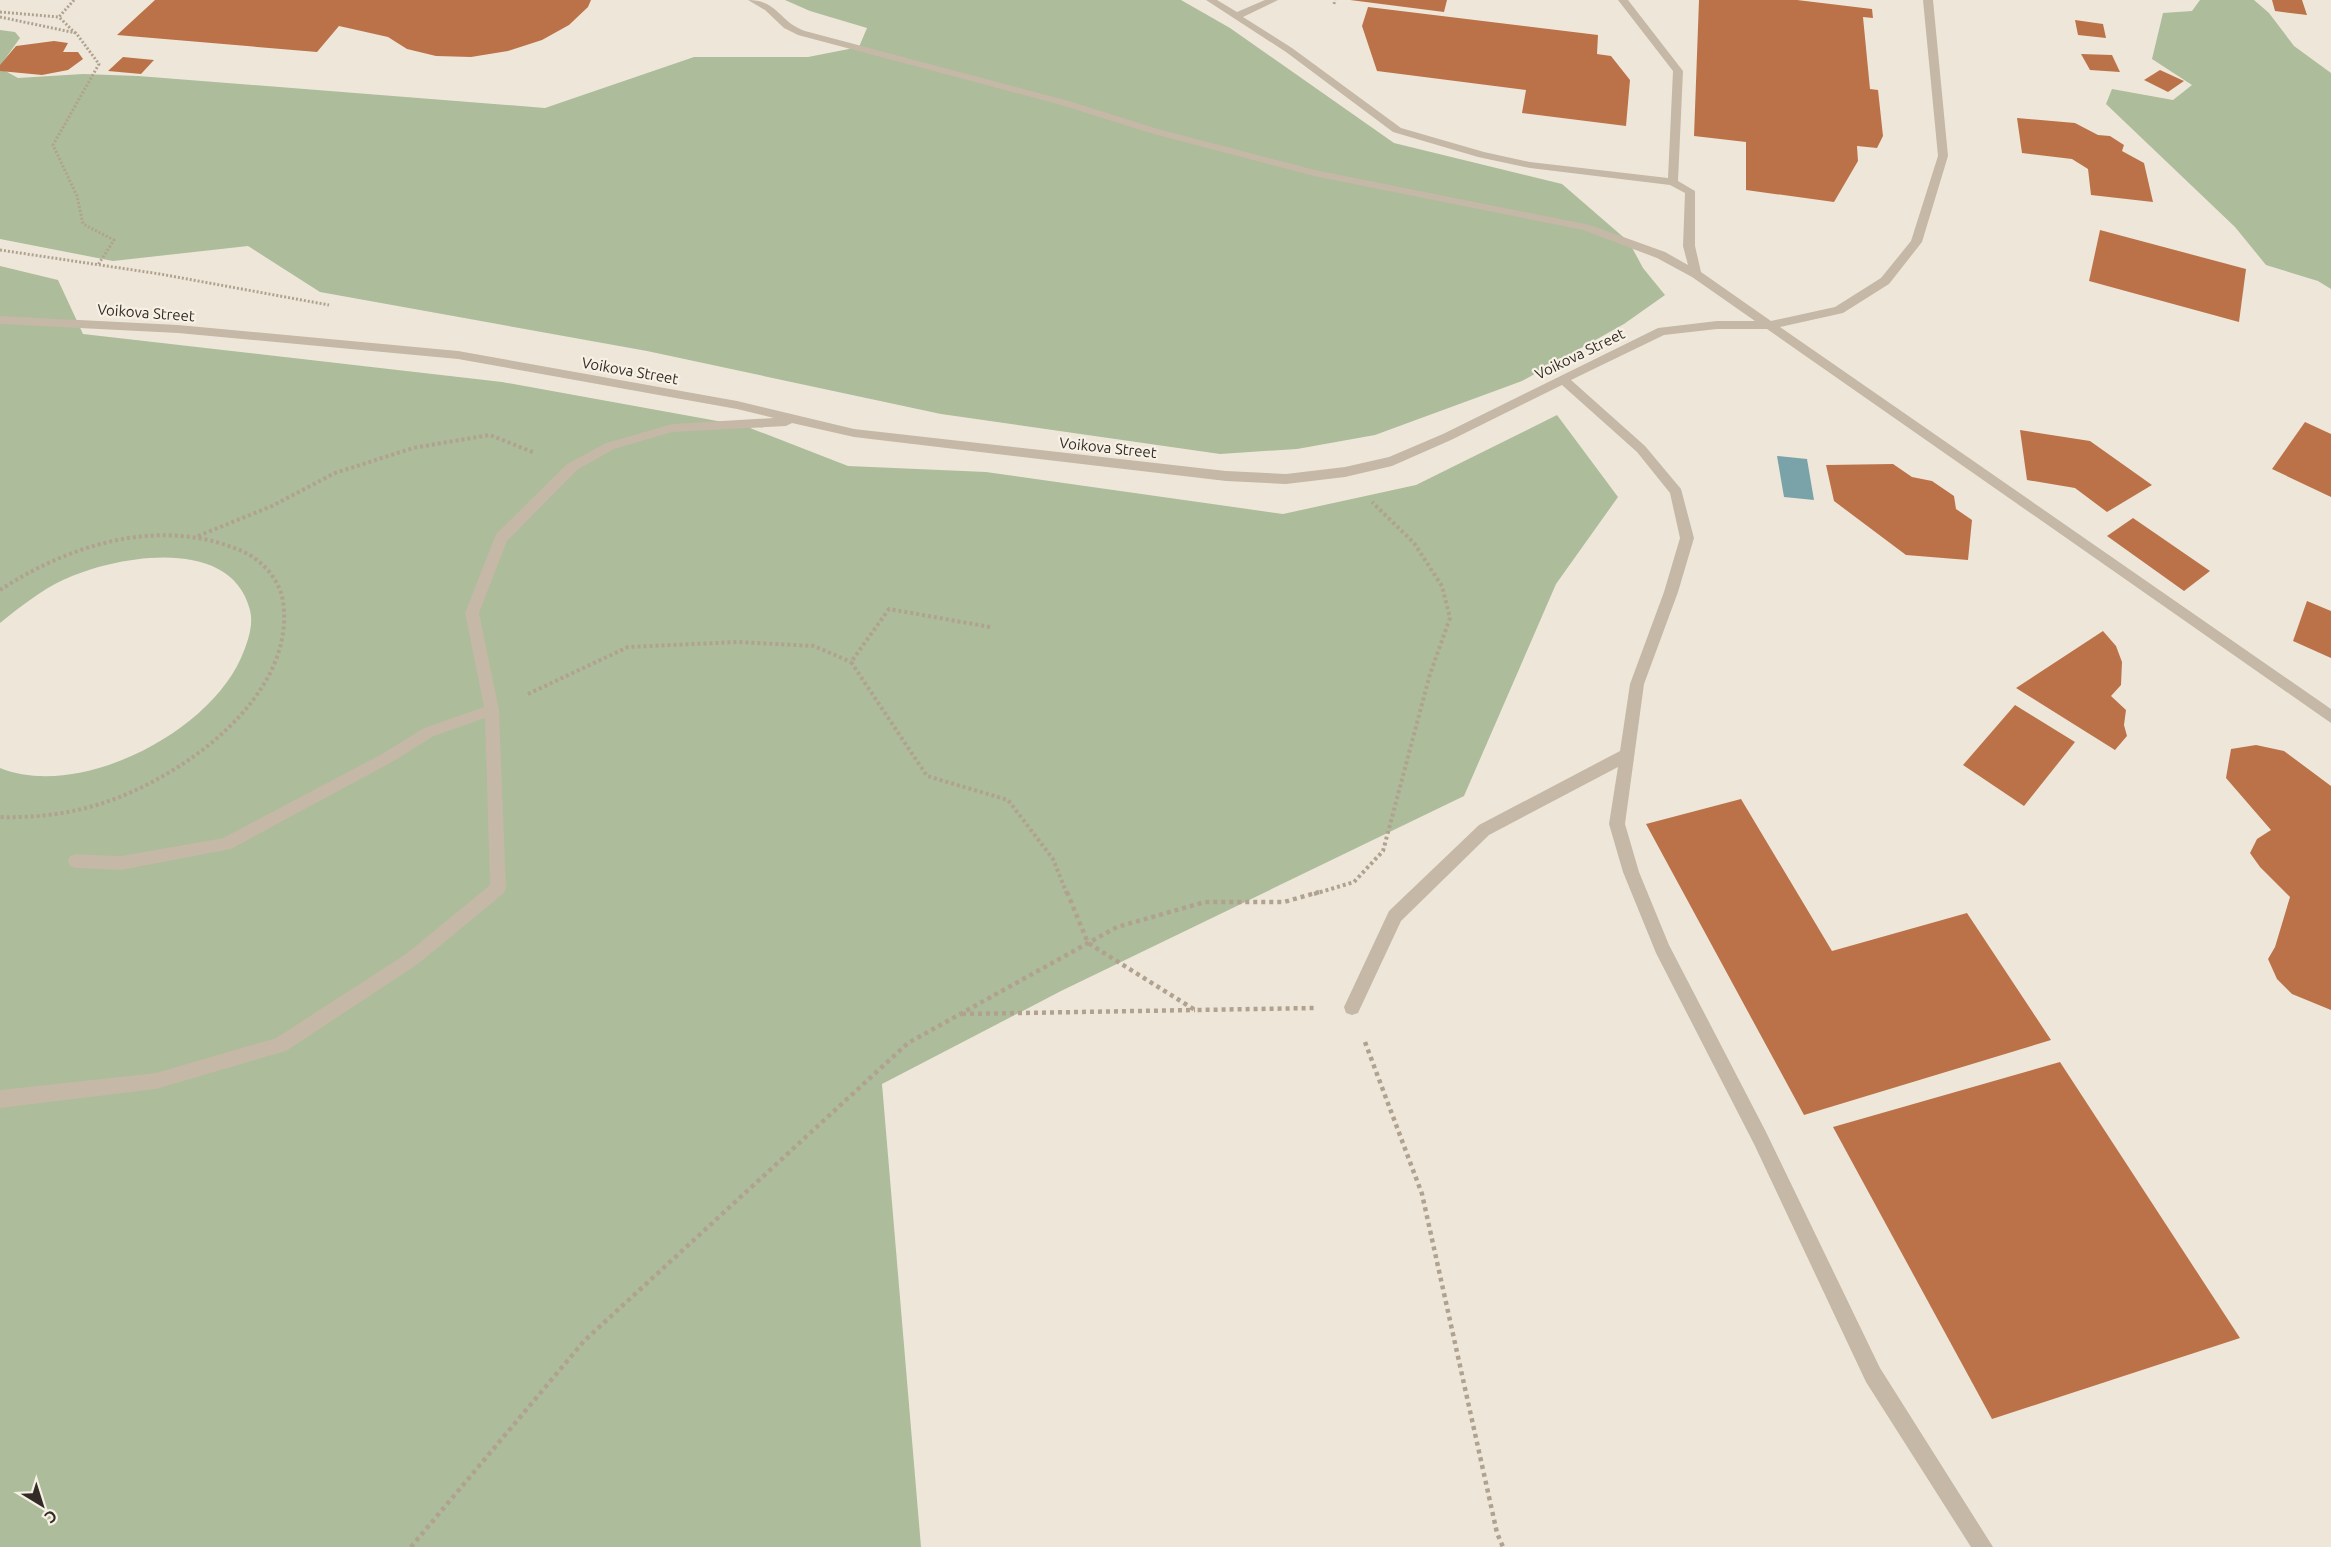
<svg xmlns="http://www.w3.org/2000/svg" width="2331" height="1547" viewBox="0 0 2331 1547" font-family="Ubuntu,sans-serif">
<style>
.green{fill:#adbc9a}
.water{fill:#7aa2a9}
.building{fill:#bc7249}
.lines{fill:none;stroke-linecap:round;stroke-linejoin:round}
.path-far2{stroke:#b1a290;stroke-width:3;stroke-dasharray:2 2;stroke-linecap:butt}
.path-far1{stroke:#b1a290;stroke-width:4;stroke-dasharray:3 3;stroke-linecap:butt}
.path{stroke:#b1a290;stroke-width:4.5;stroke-dasharray:4 4;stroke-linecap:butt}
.minor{fill:#c5b8a6;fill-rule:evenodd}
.labels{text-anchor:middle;stroke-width:4.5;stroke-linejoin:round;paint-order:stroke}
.far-street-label{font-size:15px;fill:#322b26;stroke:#f7f0e4}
</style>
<rect width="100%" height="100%" fill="#eee7d9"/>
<!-- green -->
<g class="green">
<path d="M785,0H1181L1230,28L1394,143L1562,184L1629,242L1643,268L1665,295L1624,324L1522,381L1375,435L1297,449L1220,454L941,414L647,351L320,292L248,246L113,261L0,239V68L18,78L83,74L138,76L545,108L694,57H808L859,47L867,28L810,11Z"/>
<path d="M2200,0H2254L2269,13L2294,46L2331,73V289L2318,281L2266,265L2235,227L2106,104L2112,89L2173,100L2192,85L2152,59L2163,13L2192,11Z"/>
<path d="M0,30L15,32L20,38L0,66Z"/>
<path d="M0,266L58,280L83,334L502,382L745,426L848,466L986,472L1283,514L1416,485L1557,415L1618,497L1556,584L1464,796L1061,991L882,1084L921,1547H0V768C79,800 208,733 241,658C247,644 254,626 250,610C231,534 114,556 63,580C40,591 20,607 0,623Z"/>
</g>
<!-- water -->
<path class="water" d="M1777,456L1807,459L1814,500L1784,497Z"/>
<!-- building -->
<g class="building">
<path d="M155,0H591L588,7L569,25L542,40L508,51L471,57L436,56L407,49L388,37L339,26L317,52L117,35Z"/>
<path d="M1350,0H1447L1444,12Z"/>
<path d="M1699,0H1797L1872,9L1873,18L1863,17L1870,89L1878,90L1883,136L1877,148L1857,146L1858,161L1834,202L1746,190V142L1694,136Z"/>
<path d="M2272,0H2302L2307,15L2275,11Z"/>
<path d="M1368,7L1598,35L1597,54L1611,56L1630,80L1626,126L1522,113L1526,90L1377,71L1362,26Z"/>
<path d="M2075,20L2103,24L2106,38L2078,35Z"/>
<path d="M54,41L68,43L63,52H78L83,59L68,70L42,75L0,71V65L16,46Z"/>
<path d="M2081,54L2112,55L2120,72L2090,70Z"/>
<path d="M123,57L154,60L141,74L108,71Z"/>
<path d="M2160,70L2184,81L2168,92L2144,80Z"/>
<path d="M2017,118L2075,123L2098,135L2110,136L2124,145L2122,151L2144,163L2153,202L2091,195L2088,169L2072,159L2022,153Z"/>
<path d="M2100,230L2246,269L2239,322L2089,281Z"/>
<path d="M2305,422L2331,434V497L2272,469Z"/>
<path d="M2020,430L2090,441L2152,485L2107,512L2075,488L2027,480Z"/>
<path d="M1893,464L1912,477L1932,481L1954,496L1956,509L1972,520L1968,560L1906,555L1834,501L1826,465Z"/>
<path d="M2133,518L2210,571L2184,591L2107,536Z"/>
<path d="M2307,601L2331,611V658L2293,641Z"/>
<path d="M2103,631L2116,646L2122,662L2121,685L2111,696L2126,710L2124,725L2127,736L2115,750L2016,688Z"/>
<path d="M2015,705L2075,742L2024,806L1963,765Z"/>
<path d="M2256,745L2284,751L2331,786V1010L2292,994L2277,979L2268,959L2275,947L2290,897L2260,867L2250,853L2257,839L2271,830L2226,778L2231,749Z"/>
<path d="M1741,799L1832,951L1967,913L2051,1040L1804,1115L1646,824Z"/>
<path d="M2060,1062L2240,1338L1992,1419L1833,1127Z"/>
</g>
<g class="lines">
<!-- path-far2 -->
<g class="path-far2">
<path d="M74,0L59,17L75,33"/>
<path d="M1334,4L1335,0"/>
<path d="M0,12L59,17"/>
<path d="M0,17L76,33L99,64L53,145L77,196L83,224L114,240L98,265"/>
<path d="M0,250L160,274L329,305"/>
</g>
<!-- path-far1 -->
<g class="path-far1">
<path d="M198,536L272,506L335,473L413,448L490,435L535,453"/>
<path d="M0,590C69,545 157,517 237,549C259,557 279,577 283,601C297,696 183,777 103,803C70,814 35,818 0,817"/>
<path d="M990,627L889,609L851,662L927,776L1008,800L1053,859L1067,894"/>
<path d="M528,694L628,647L738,642L814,646L851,662"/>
<path d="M1314,894L1354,882L1383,851L1430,674L1450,618L1442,586L1414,543L1372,502"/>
</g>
<!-- path -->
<g class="path">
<path d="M1067,892L1088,943L1195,1010L1316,1008"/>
<path d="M962,1014L1195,1010"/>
<path d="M1365,1042L1422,1194L1497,1533L1503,1547"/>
<path d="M411,1547L584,1341L908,1043L1117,927L1205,902H1284L1319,892"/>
</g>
<!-- minor -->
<path class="minor" d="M748,0C778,0 779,22 805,31L1069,101L1158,129L1315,170L1590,225L1665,252L1688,265L1683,246L1685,193L1670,185L1530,168L1478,157L1393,132L1286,52L1206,0H1217L1237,12L1265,0H1278L1243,17L1292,48L1401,128L1484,152L1530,162L1668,178L1673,71L1618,0H1628L1683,71L1678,181L1695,191V246L1701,272L1771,321L1835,307L1881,278L1911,241L1938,156L1923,0H1933L1948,156L1922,242L1889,284L1843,313L1780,327L2331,709V723L1767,329H1717L1664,335L1571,380L1645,446L1681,489L1694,538L1678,592L1644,684L1625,824L1639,872L1669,945L1766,1132L1880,1368L1993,1547H1971L1866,1382L1754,1144L1656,953L1623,872L1609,824L1618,767L1489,835L1401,921L1358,1013L1352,1015L1346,1013L1344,1007L1389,911L1479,825L1620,751L1630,684L1664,592L1680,538L1670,493L1637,452L1562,385L1451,440L1392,466L1345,477L1286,484L1226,481L854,437L792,423L786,426L672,432L614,449L577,470L507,541L479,613L499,710L506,888L504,893L418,964L286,1051L156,1089L0,1108V1090L156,1073L276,1038L406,954L490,885L485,718L434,736L392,762L231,849L121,870L76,868L70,866L68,861L70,856L76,854L121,856L223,838L382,754L424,728L484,707L465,613L496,534L567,464L606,443L672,424L774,418L737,409L458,359L178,333L0,324V316L178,325L458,351L737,401L854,429L1226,471L1286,474L1345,467L1389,457L1443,434L1658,328L1717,321H1755L1692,277L1657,258L1583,230L1314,176L1150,133L1061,105L798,35L784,28L765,10Z"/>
</g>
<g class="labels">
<!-- far-street labels -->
<g class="far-street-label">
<text transform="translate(146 313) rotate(4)" y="5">Voikova Street</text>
<text transform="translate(1580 354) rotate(-26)" y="5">Voikova Street</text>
<text transform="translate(630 371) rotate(10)" y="5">Voikova Street</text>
<text transform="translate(1108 448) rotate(6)" y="5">Voikova Street</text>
</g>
</g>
<!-- north arrow -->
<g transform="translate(42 1505) rotate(142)" stroke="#f7f0e4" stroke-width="4.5" paint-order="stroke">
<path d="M0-4.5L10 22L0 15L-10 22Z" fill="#322b26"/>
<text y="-9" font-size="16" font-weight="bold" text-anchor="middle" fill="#322b26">С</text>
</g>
</svg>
